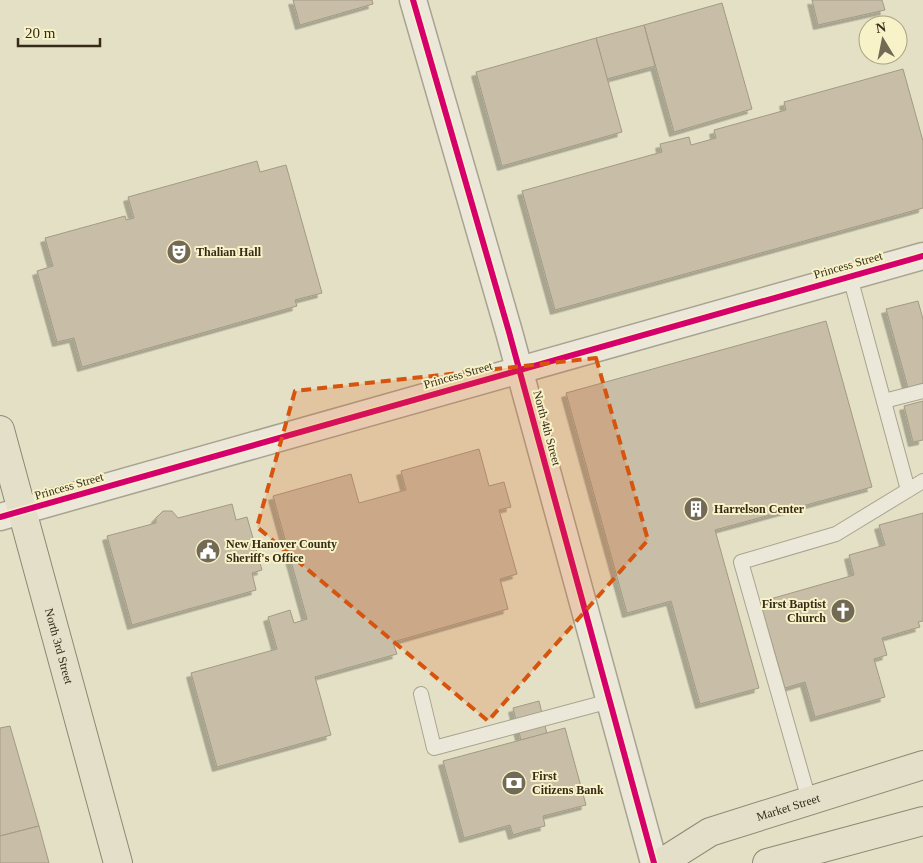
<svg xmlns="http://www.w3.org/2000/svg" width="923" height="863" viewBox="0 0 923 863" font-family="'Times New Roman',serif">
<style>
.building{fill:#c8bda6;stroke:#a39a85;filter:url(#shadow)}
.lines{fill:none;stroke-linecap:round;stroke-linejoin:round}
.service-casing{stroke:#a8a390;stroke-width:16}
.minor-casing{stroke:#a8a390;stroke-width:29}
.primary-casing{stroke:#8d8876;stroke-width:30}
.service{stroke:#ebe8d9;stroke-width:14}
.minor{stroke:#ebe8d9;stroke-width:26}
.primary{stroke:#e3dfc9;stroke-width:28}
.cycleway-casing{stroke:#f8f2c8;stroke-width:9}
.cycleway{stroke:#d6006c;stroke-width:6}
.marked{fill:#d6540d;fill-opacity:0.2;stroke:#d6540d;stroke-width:4;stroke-dasharray:10 6;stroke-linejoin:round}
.labels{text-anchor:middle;stroke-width:4;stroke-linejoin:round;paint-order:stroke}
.poi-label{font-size:12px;font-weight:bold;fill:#362b19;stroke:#f8f2c8;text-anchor:start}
.street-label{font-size:12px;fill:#362b19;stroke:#f8f2c8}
</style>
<defs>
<filter id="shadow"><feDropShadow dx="-4.5" dy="4.5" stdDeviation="0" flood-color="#0004"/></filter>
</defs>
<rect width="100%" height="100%" fill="#e4e0c5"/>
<!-- building -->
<g class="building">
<path d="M293,0H372L373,4L300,25Z"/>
<path d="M812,0H882L885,10L818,25Z"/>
<path d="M722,3L752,109L674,132L644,25Z"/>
<path d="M644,25L655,66L607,79L596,38Z"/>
<path d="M596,38L622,132L502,166L476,72Z"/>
<path d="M903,69L923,141V208L555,310L522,191L662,152L660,144L689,137L691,145L716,138L714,130L786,110L784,102Z"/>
<path d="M257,161L260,172L286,165L322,293L295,300L297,306L82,367L74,338L57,342L37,271L53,266L45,238L125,216L126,220L134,218L128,197Z"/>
<path d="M918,301L923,319V383L908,388L886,309Z"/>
<path d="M826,321L872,487L715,530L759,688L700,704L671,601L627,613L566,393Z"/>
<path d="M923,401V440L913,442L904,406Z"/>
<path d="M479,449L489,486L504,482L511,507L499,510L517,574L500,579L508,609L393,642L397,654L315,677L331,735L217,767L191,673L277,649L268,617L290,610L294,623L307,619L273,496L351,474L359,503L406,490L401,471Z"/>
<path d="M232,504L236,520L247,517L262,570L252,573L256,590L132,625L107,536L156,523V518L163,511H172L178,518Z"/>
<path d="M923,513V621L918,622L920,627L882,638L887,655L874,659L885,697L815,717L805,682L785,688L760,602L854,575L849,555L885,545L879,525Z"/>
<path d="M539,701L547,734L521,740L513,708Z"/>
<path d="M10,726L39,826L0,836V728Z"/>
<path d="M565,728L586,805L543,816L545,826L529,830L513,835L510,825L464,838L443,761Z"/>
<path d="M39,826L49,863H0V836Z"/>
</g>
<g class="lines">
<defs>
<g id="service">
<path d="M850,277L908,490"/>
<path d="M884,401L923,391"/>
<path d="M421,694L434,748L610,701"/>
<path d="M809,800L741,562L836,534L923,481"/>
</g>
<g id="minor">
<path d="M413,0L509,332L654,863"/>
<path d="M0,517L923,256"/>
</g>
<g id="primary">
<path id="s1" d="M0,430L118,863"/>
<path id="s2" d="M661,863L710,832L923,765"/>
<path d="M767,863L923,821"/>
</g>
</defs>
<!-- service casing -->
<use href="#service" class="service-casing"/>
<!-- minor casing -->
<use href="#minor" class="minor-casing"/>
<!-- primary casing -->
<use href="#primary" class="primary-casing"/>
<!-- service -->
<use href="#service" class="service"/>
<!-- minor -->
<use href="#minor" class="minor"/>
<!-- primary -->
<use href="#primary" class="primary"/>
<defs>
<g id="cycleway">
<path d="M413,0L509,332L654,863"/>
<path d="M0,517L923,256"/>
</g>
</defs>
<!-- cycleway casing -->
<use href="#cycleway" class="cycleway-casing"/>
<!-- cycleway -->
<use href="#cycleway" class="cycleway"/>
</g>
<!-- marked area -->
<path class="marked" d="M596,358L648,540L488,721L257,527L295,391Z"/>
<!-- icons -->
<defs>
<symbol id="theatre-disc" viewBox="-11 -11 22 22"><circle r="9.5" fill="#736a55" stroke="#f8f2c8"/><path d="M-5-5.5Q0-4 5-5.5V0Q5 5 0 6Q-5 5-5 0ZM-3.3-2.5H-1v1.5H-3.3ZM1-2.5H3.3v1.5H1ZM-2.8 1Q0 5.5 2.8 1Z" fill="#fff"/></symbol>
<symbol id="building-disc" viewBox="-11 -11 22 22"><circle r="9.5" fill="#736a55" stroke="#f8f2c8"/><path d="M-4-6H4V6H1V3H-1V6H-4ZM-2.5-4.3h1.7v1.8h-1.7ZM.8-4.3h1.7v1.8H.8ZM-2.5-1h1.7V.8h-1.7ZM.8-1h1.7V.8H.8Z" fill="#fff"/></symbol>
<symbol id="civic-disc" viewBox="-11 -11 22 22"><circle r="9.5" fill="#736a55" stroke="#f8f2c8"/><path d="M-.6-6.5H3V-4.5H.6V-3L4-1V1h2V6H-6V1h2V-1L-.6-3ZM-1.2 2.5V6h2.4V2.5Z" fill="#fff"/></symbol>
<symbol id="church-disc" viewBox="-11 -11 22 22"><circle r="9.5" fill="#736a55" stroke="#f8f2c8"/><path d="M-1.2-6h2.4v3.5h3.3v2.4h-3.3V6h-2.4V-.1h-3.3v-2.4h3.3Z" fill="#fff"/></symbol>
<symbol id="bank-disc" viewBox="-11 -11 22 22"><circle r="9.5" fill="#736a55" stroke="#f8f2c8"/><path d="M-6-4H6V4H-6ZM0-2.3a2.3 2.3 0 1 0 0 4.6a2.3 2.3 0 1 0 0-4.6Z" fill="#fff"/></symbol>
</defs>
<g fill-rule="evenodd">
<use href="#theatre-disc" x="165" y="238" width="28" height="28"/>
<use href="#building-disc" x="682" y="495" width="28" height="28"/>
<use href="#civic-disc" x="194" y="537" width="28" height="28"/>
<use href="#church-disc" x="829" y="597" width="28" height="28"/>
<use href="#bank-disc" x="500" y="769" width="28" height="28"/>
</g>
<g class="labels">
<!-- poi labels -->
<g class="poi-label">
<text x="196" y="256">Thalian Hall</text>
<text x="714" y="513">Harrelson Center</text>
<text x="226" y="548">New Hanover County<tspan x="226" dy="14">Sheriff's Office</tspan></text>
<text x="826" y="608" text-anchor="end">First Baptist<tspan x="826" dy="14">Church</tspan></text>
<text x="532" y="780">First<tspan x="532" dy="14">Citizens Bank</tspan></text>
</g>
<!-- street labels -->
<g class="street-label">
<text transform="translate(848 265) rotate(-16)" y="4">Princess Street</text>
<text transform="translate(458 375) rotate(-16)" y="4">Princess Street</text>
<text transform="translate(547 428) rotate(75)" y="4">North 4th Street</text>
<text transform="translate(69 486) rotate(-16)" y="4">Princess Street</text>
<text dy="4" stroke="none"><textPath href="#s1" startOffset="224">North 3rd Street</textPath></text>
<text dy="4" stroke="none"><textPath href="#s2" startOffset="140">Market Street</textPath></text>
</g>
</g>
<!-- north arrow -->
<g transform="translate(883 40) rotate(350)"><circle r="24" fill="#f8f2c8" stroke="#aaa282"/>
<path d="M0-4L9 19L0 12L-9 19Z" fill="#736a55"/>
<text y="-8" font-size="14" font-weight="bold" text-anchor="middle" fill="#362b19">N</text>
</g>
<!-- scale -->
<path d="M18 38v8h82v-8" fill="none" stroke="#362b19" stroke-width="2.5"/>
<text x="25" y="38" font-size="15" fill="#362b19" stroke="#f8f2c8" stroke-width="4" paint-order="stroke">20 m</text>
</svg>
